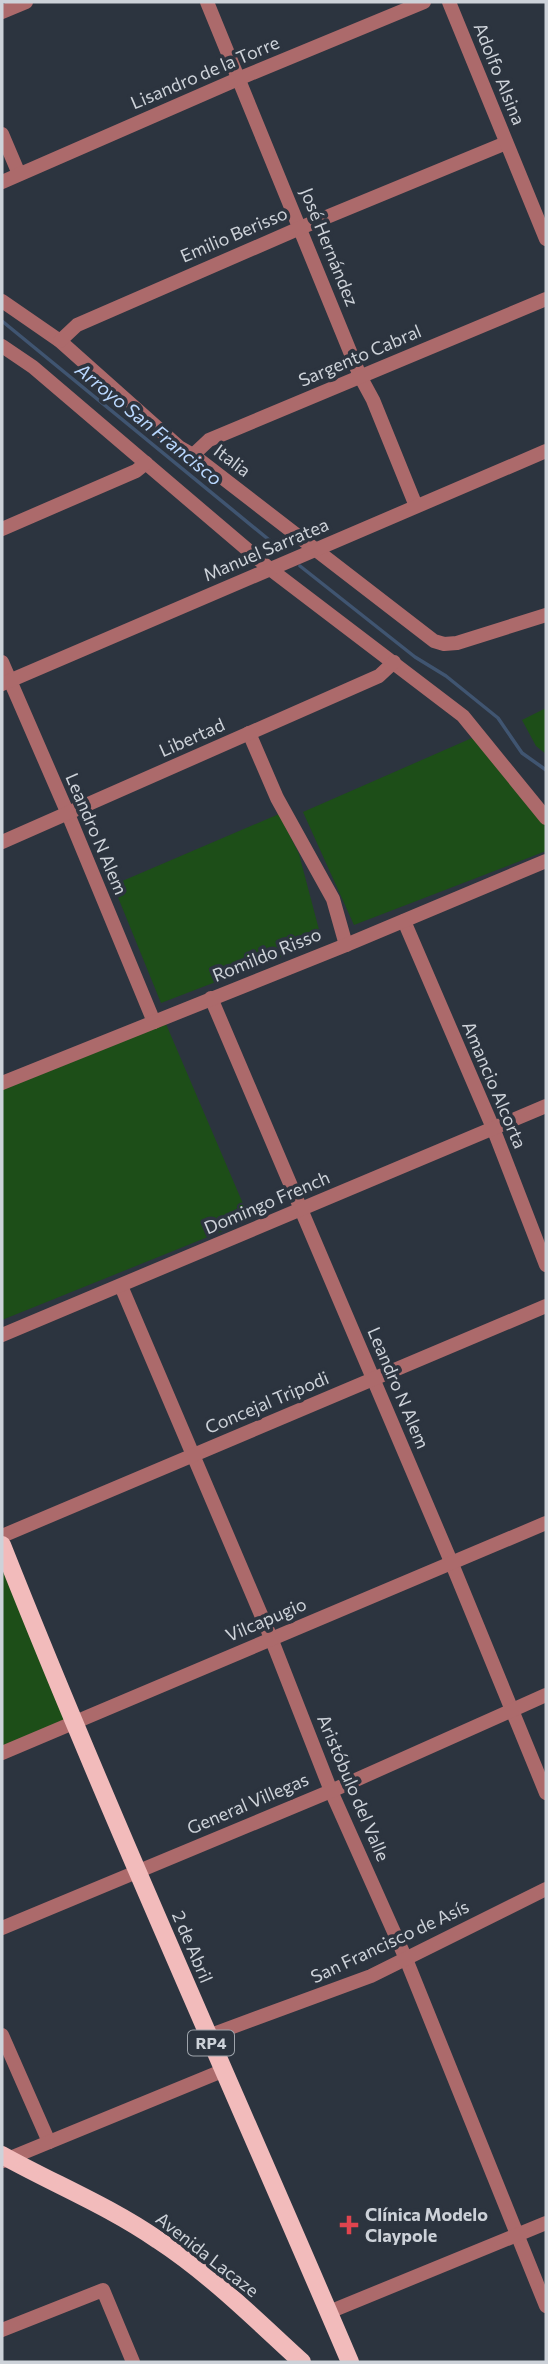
<svg xmlns="http://www.w3.org/2000/svg" width="548" height="2364" viewBox="0 0 548 2364" font-family="Commissioner,sans-serif">
<style>
.green{fill:#1d4e18}
.lines{fill:none;stroke-linecap:round;stroke-linejoin:round}
.stream{stroke:#405571;stroke-width:3.5}
.minor{stroke:#ac6a6b;stroke-width:14}
.tertiary{stroke:#ac6a6b;stroke-width:14}
.primary{stroke:#f2bbbb;stroke-width:18}
.health-dot{fill:#e0444e;stroke:#2c343f;stroke-width:2.5}
.labels{text-anchor:middle;stroke-width:7;stroke-linejoin:round;paint-order:stroke}
.shield{fill:#2c343f;stroke:#9da3ab;stroke-width:2}
.shield-label{font-size:16px;font-weight:bold;fill:#cdd2d9}
.street-label{font-size:18px;fill:#cdd2d9;stroke:#2c343f}
.poi-label{font-size:18px;font-weight:bold;fill:#cdd2d9;stroke:#2c343f;text-anchor:start}
.water-label{font-size:19px;font-style:italic;fill:#b9d7fe;stroke:#2c343f}
</style>
<rect width="100%" height="100%" fill="#2c343f"/>
<!-- green -->
<g class="green">
<path d="M546,708V754L536,746L522,720Z"/>
<path d="M472,738L546,822V851L354,925L303,812Z"/>
<path d="M279,814L299,854L322,941L161,1003L113,885Z"/>
<path d="M166,1024L250,1220L2,1320V1090Z"/>
<path d="M2,1545L74,1723L2,1753Z"/>
</g>
<g class="lines">
<!-- stream -->
<g class="stream">
<path d="M2,321L279,548"/>
<path d="M300,566L415,657L446,676L498,718L522,753L546,770"/>
</g>
<!-- minor -->
<g class="minor">
<path d="M207,2L360,376L373,400L416,506"/>
<path d="M2,12L26,2"/>
<path d="M2,134L19,174"/>
<path d="M2,182L238,79L424,2"/>
<path d="M2,301L60,341L179,447L193,455L434,641L444,644L457,643L546,615"/>
<path d="M60,341L77,325L300,228L506,143"/>
<path d="M2,346L33,367L270,569L463,716L546,818"/>
<path d="M193,455L209,440L546,299"/>
<path d="M2,529L136,471L146,463"/>
<path d="M2,662L68,814L154,1022"/>
<path d="M2,684L546,451"/>
<path d="M249,733L277,798L333,899L346,945"/>
<path d="M2,842L379,676L394,662"/>
<path d="M404,921L493,1128L546,1265"/>
<path d="M211,998L452,1564L546,1793"/>
<path d="M2,1083L346,945L546,861"/>
<path d="M121,1286L271,1638L331,1791L406,1959L546,2306"/>
<path d="M2,1335L546,1106"/>
<path d="M2,1536L546,1306"/>
<path d="M2,1753L546,1523"/>
<path d="M2,1928L331,1791L546,1695"/>
<path d="M2,2035L49,2142"/>
<path d="M208,2036L371,1976L546,1889"/>
<path d="M3,2161L222,2071"/>
<path d="M329,2312L546,2223"/>
<path d="M2,2330L103,2290L133,2362"/>
</g>
<!-- tertiary -->
<path class="tertiary" d="M449,2L546,239"/>
<!-- primary -->
<g class="primary">
<path d="M2,1545C111,1820 234,2090 350,2362"/>
<path d="M2,2155C54,2184 109,2206 158,2240C210,2274 256,2320 302,2362"/>
</g>
</g>
<!-- markers -->
<path class="health-dot" d="M345.5 2214.5h7v7h7v7h-7v7h-7v-7h-7v-7h7z"/>
<g class="labels">
<!-- shield labels -->
<rect class="shield" x="188" y="2030.5" width="46" height="25" rx="5"/>
<g class="shield-label">
<text x="211" y="2049">RP4</text>
</g>
<!-- street labels -->
<g class="street-label">
<text transform="translate(205 73) rotate(-23)" y="6">Lisandro de la Torre</text>
<text transform="translate(499 74) rotate(68)" y="6">Adolfo Alsina</text>
<text transform="translate(234 235) rotate(-23)" y="6">Emilio Berisso</text>
<text transform="translate(329 247) rotate(68)" y="6">José Hernández</text>
<text transform="translate(360 356) rotate(-23)" y="6">Sargento Cabral</text>
<text transform="translate(232 461) rotate(37)" y="6">Italia</text>
<text transform="translate(266 550) rotate(-23)" y="6">Manuel Sarratea</text>
<text transform="translate(192 738) rotate(-24)" y="6">Libertad</text>
<text transform="translate(96 834) rotate(67)" y="6">Leandro N Alem</text>
<text transform="translate(267 955) rotate(-22)" y="6">Romildo Risso</text>
<text transform="translate(494 1085) rotate(67)" y="6">Amancio Alcorta</text>
<text transform="translate(267 1203) rotate(-23)" y="6">Domingo French</text>
<text transform="translate(398 1388) rotate(67)" y="6">Leandro N Alem</text>
<text transform="translate(267 1403) rotate(-23)" y="6">Concejal Tripodi</text>
<text transform="translate(266 1620) rotate(-23)" y="6">Vilcapugio</text>
<text transform="translate(353 1788) rotate(67)" y="6">Aristóbulo del Valle</text>
<text transform="translate(248 1804) rotate(-23)" y="6">General Villegas</text>
<text transform="translate(390 1942) rotate(-25)" y="6">San Francisco de Asís</text>
<text transform="translate(192 1947) rotate(67)" y="6">2 de Abril</text>
<text transform="translate(207 2255) rotate(38)" y="6">Avenida Lacaze</text>
</g>
<!-- poi labels -->
<g class="poi-label">
<text x="365" y="2221">Clínica Modelo<tspan x="365" dy="21">Claypole</tspan></text>
</g>
<!-- water labels -->
<g class="water-label">
<text transform="translate(149 424) rotate(39)" y="7">Arroyo San Francisco</text>
</g>
</g>
<!-- border -->
<rect width="548" height="2364" fill="none" stroke="#cdd2d9" stroke-width="7"/>
</svg>
